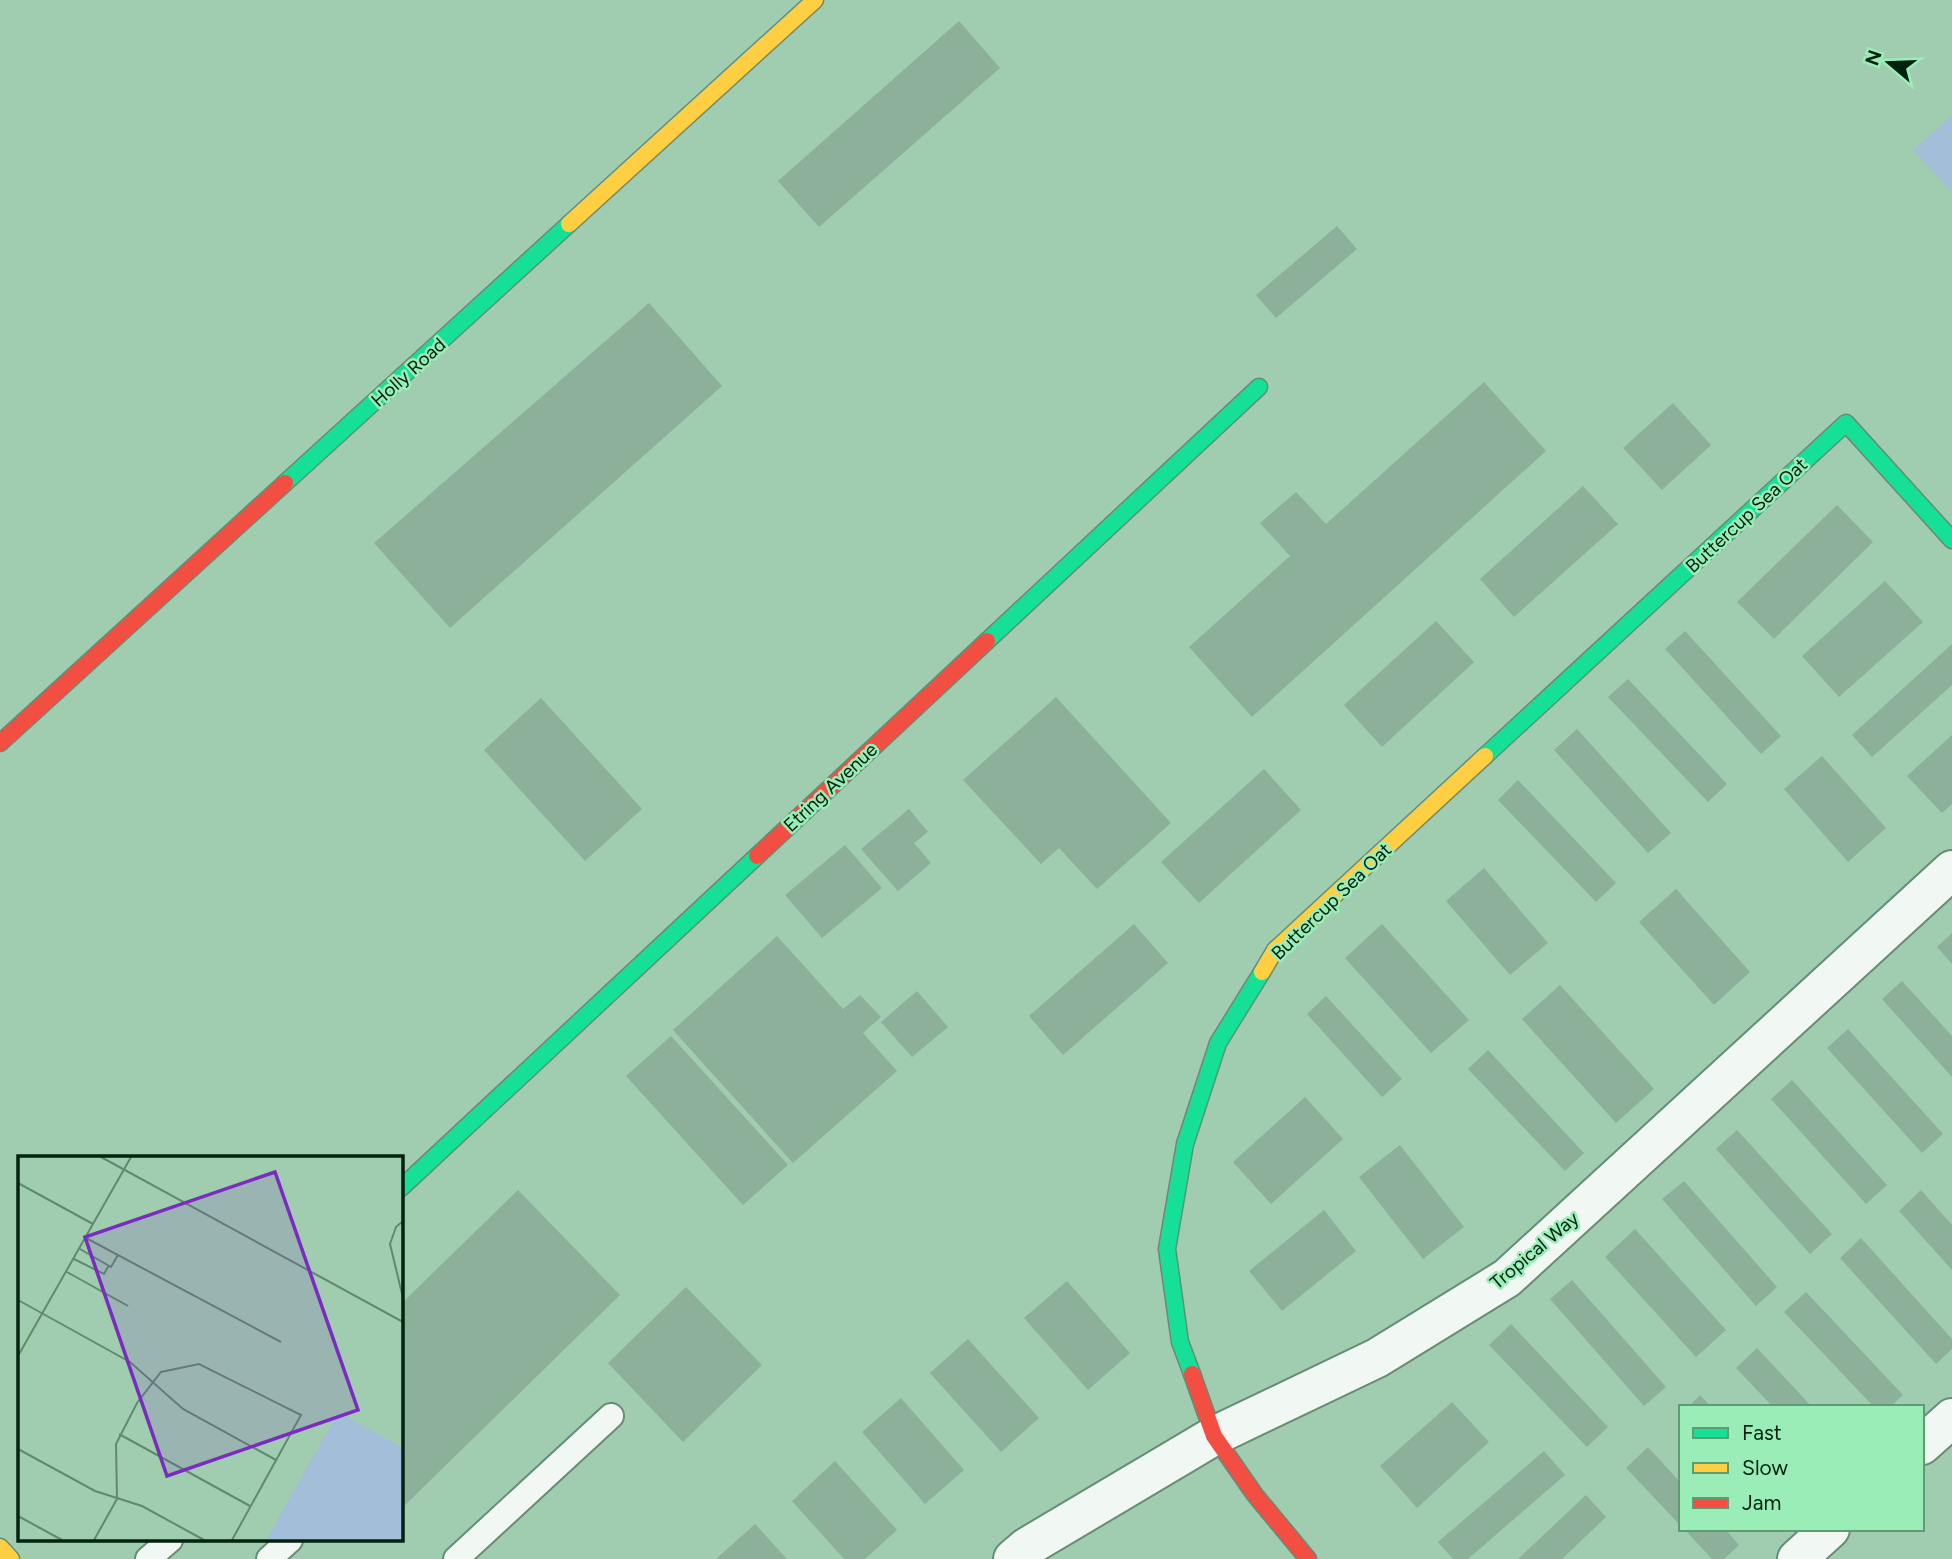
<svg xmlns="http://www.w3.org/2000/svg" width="1952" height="1559" viewBox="0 0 1952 1559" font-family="Figtree,sans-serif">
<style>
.green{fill:#a2bed8}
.building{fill:#8cb099}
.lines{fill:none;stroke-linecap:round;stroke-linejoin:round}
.lane-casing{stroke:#678c76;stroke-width:28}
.street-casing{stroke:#678c76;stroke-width:42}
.fast-casing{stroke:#678c76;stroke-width:19}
.slow-casing{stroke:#678c76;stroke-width:19}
.jam-casing{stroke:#678c76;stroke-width:19}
.lane{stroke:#f1f8f3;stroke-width:24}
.street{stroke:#f1f8f3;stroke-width:38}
.fast{stroke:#16e098;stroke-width:16}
.slow{stroke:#ffcf43;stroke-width:16}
.jam{stroke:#f24e42;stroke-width:16}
.labels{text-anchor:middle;stroke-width:5;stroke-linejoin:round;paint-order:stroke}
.street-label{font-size:19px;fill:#00220f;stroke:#9bedb8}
.inset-road{fill:none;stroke:#608970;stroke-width:2}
.view{fill:#7b2cbf;fill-opacity:0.15;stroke:#7b2cbf;stroke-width:3.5}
.inset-edge{fill:none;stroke:#00220f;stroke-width:3.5}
</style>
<rect width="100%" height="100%" fill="#a0cdb0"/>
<!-- green -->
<path class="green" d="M1952,115V193L1913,150Z"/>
<!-- building -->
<g class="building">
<path d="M959,21L1000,68L819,227L778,181Z"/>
<path d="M1337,226L1357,249L1276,318L1256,295Z"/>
<path d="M649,303L722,386L450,628L374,543Z"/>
<path d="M1484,382L1546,451L1252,717L1189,647L1290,556L1260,523L1296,492L1326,524Z"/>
<path d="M1673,403L1711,445L1662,490L1623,448Z"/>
<path d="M1583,486L1618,524L1514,617L1480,579Z"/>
<path d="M1837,505L1873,542L1774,639L1737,602Z"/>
<path d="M1885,581L1923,622L1839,697L1802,656Z"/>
<path d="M1436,621L1474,662L1382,747L1344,705Z"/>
<path d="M1685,631L1781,736L1761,754L1665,649Z"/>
<path d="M1952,644V685L1872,757L1852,735Z"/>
<path d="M1628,679L1727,784L1708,802L1608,697Z"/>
<path d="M1056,697L1171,823L1097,889L1059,848L1041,864L963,780Z"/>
<path d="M541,698L642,809L585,861L484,750Z"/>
<path d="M1577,729L1671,833L1648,853L1554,750Z"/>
<path d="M1952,735V804L1942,813L1907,776Z"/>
<path d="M1822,756L1886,828L1848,862L1784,789Z"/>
<path d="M1264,769L1301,810L1199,903L1161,862Z"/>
<path d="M1518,780L1616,883L1596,902L1498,800Z"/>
<path d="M909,809L928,832L914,843L931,863L898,891L861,849Z"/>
<path d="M845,845L882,888L822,938L785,895Z"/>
<path d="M1484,868L1548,943L1510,975L1446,901Z"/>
<path d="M1676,889L1750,972L1714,1005L1639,922Z"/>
<path d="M1134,924L1168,963L1063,1055L1029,1016Z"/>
<path d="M1382,924L1469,1020L1431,1053L1345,958Z"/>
<path d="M1952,933V964L1937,947Z"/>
<path d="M777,936L843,1009L860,995L881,1017L863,1033L897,1071L793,1163L673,1030Z"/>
<path d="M1902,981L1952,1036V1077L1882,999Z"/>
<path d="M1560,985L1654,1089L1616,1123L1522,1019Z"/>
<path d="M917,991L948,1027L912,1057L881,1022Z"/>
<path d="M1326,996L1402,1079L1382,1097L1307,1014Z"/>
<path d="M1848,1029L1943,1134L1922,1153L1827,1048Z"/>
<path d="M671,1036L788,1165L743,1205L626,1076Z"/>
<path d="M1488,1050L1584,1153L1565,1171L1468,1069Z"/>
<path d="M1792,1080L1887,1185L1866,1204L1771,1099Z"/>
<path d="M1305,1097L1343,1139L1271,1204L1233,1162Z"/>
<path d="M1737,1130L1832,1234L1810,1254L1716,1149Z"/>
<path d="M1400,1145L1464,1227L1423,1259L1359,1177Z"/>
<path d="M1684,1181L1777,1287L1756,1306L1662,1199Z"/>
<path d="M518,1190L620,1295L401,1509V1304Z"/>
<path d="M1921,1190L1952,1225V1270L1899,1211Z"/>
<path d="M1324,1210L1356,1251L1282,1311L1249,1271Z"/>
<path d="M1635,1229L1726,1330L1696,1357L1605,1257Z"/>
<path d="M1861,1238L1952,1339V1349L1936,1364L1840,1258Z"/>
<path d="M1572,1280L1666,1387L1644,1406L1550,1299Z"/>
<path d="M1067,1281L1130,1353L1088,1390L1024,1318Z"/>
<path d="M686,1287L762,1365L683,1442L608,1363Z"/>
<path d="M1806,1292L1903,1395L1890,1407H1874L1784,1312Z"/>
<path d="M1511,1324L1608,1427L1587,1447L1489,1345Z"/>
<path d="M968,1339L1039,1418L1001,1452L930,1373Z"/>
<path d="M1757,1348L1812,1407H1773L1736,1368Z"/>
<path d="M1700,1395L1711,1407H1688Z"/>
<path d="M901,1398L964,1470L925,1504L862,1432Z"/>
<path d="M1452,1402L1489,1442L1417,1508L1380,1466Z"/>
<path d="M1648,1447L1681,1483V1526L1626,1468Z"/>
<path d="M1544,1451L1565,1475L1468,1559H1453L1438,1542Z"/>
<path d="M835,1461L897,1530L865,1559H844L792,1501Z"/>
<path d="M1586,1495L1606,1517L1562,1559H1518Z"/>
<path d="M755,1524L787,1559H716Z"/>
<path d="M1684,1529H1725L1739,1545L1724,1559H1712Z"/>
</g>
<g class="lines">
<defs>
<g id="lane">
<path d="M148,1559L170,1540"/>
<path d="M269,1559L290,1540"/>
<path d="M456,1559L611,1416"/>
</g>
<g id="street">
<path d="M1922,1445L1952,1418"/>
<path d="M1013,1559L1027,1547L1214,1436L1377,1358L1507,1278L1952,870"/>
<path d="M1797,1559L1830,1529"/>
</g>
<g id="fast">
<path d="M285,483L569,224"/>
<path d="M987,641L1259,387"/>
<path d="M1485,756L1846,423L1952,540"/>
<path d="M401,1188L757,856"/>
<path d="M1192,1374L1180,1342L1167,1249L1185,1144L1218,1043L1262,972"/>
</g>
<g id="slow">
<path d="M569,224L815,0"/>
<path d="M1262,972L1275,950L1485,756"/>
<path d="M0,1547L11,1559"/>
</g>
<g id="jam">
<path d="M0,743L285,483"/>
<path d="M757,856L987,641"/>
<path d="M1192,1374L1214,1436L1255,1495L1308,1559"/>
</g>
</defs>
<!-- lane casing -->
<use href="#lane" class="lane-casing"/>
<!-- street casing -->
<use href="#street" class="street-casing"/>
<!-- fast casing -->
<use href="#fast" class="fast-casing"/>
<!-- slow casing -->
<use href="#slow" class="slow-casing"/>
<!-- jam casing -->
<use href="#jam" class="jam-casing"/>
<!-- lane -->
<use href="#lane" class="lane"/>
<!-- street -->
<use href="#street" class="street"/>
<!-- fast -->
<use href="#fast" class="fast"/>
<!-- slow -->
<use href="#slow" class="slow"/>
<!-- jam -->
<use href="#jam" class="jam"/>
</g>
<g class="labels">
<!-- street labels -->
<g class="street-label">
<text transform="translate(408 372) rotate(-42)" y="7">Holly Road</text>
<text transform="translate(1746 515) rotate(-43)" y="7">Buttercup Sea Oat</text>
<text transform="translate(830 787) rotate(-43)" y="7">Etring Avenue</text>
<text transform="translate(1331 901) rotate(-44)" y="7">Buttercup Sea Oat</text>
<text transform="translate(1534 1250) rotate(-40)" y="7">Tropical Way</text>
</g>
</g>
<!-- overview -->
<g transform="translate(18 1156)">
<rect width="385" height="385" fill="#a0cdb0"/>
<path d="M320,256L385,292V384H248Z" fill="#a2bed8"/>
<path class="inset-road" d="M83,1L385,166M0,27L75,68M385,65L378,71L372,88L385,142M68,82L263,186M62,93L93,111L100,99M56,103L86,118L91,109M49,116L110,150M0,144L112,206L165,253L258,304M0,200L113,1M101,278L232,350M0,293L77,335L124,350L186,384M0,360L44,384M76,384L99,343L98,288L119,247L143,216L181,208L283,259L214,384"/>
<path class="view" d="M257,16L340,254L149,320L67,81Z"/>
<rect width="385" height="385" class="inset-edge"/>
</g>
<!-- legend -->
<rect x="1679" y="1405" width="245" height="126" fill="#9bedb8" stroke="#5d9c74" stroke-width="2"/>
<rect x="1693" y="1428" width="35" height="10" fill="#16e098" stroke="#5d9c74" stroke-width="2"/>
<text x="1742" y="1440" font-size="21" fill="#00220f">Fast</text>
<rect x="1693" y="1463" width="35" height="10" fill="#ffcf43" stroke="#5d9c74" stroke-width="2"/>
<text x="1742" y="1475" font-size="21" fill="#00220f">Slow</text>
<rect x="1693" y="1498" width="35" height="10" fill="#f24e42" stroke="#5d9c74" stroke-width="2"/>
<text x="1742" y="1510" font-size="21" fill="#00220f">Jam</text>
<!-- north arrow -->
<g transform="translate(1889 63) rotate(289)" stroke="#9bedb8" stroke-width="5" paint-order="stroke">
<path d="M0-5L12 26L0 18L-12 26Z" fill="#00220f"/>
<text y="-10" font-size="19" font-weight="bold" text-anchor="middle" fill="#00220f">N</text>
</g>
</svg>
